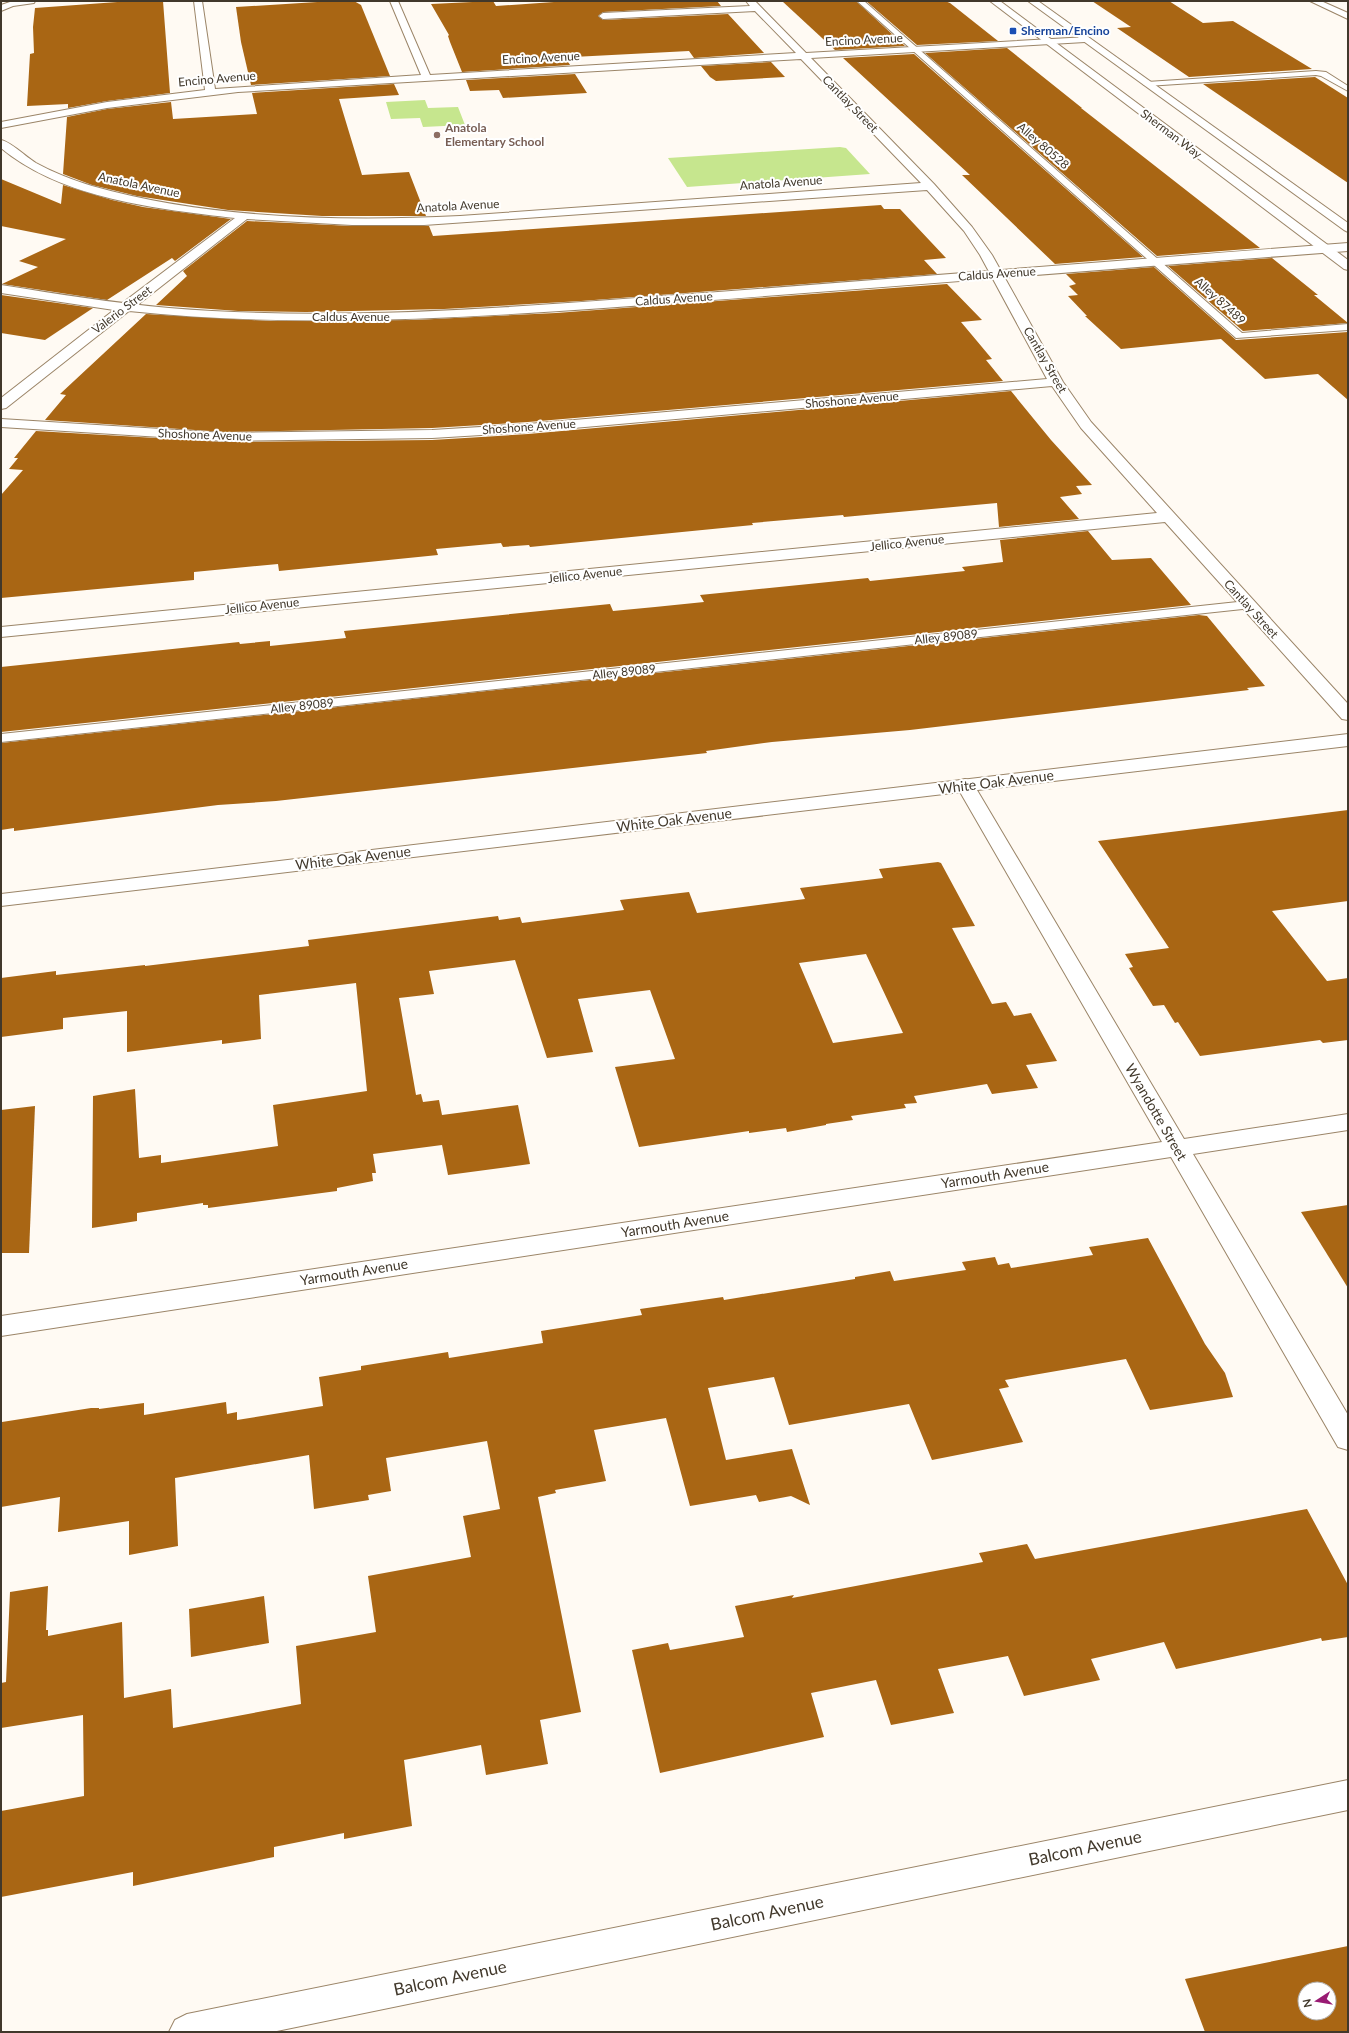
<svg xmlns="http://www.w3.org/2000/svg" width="1349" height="2033" viewBox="0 0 1349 2033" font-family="Lato,sans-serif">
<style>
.green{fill:#c6e68e}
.building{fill:#a96614;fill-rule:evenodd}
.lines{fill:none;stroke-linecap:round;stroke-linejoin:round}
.lane-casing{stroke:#9b8568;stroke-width:2}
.street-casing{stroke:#9b8568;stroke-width:2}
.secondary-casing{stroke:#9b8568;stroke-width:2}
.primary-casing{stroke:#9b8568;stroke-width:2}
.lane{fill:#fff;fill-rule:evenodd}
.street{fill:#fff;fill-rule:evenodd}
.secondary{fill:#fff;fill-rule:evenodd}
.primary{fill:#fff;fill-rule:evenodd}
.transit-dot{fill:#1a4fb4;stroke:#fff;stroke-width:1.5}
.education-dot{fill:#8d6e63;stroke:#fff;stroke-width:1.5}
.labels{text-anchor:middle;stroke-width:4;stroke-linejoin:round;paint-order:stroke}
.far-transit-label{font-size:12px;font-weight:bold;fill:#164399;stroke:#fff;text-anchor:start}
.far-street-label{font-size:12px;fill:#41382b;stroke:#fff}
.far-education-label{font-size:12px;font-weight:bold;fill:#785e54;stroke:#fff;text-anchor:start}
.street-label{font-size:14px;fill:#41382b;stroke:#fff}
.near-street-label{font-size:17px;fill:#41382b;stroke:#fff}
</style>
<rect width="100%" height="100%" fill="#fffaf3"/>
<!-- green -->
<g class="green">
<path d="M425,100L428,108L458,107L465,125L423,127L420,118L391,119L386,102Z"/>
<path d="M840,147L846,148L870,174L687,187L668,158Z"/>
</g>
<!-- building -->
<g class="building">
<path d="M131,1H163L170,93L107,101L68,108V104L27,106L30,54L34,53L33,27L35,8Z"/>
<path d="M333,1H354L361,5L390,76L251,85L241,42L236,7Z"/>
<path d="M493,1L496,6L568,1H717L721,6L603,12L598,16L603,20L728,14L764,53L694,58L689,51L573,57L566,58L570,65L462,72L450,42L448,36L449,35L431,4Z"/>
<path d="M782,1H856L905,46L835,50Z"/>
<path d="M866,1H945L950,3L998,41L917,45Z"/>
<path d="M1092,1H1169L1203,23L1233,21L1312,69L1189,77L1117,28L1131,27Z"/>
<path d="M1007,48L1082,108H1081L1260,248L1157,256L925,53Z"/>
<path d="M914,54L1143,257L1055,264L962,175H970L843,58Z"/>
<path d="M771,62L785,77L716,81L710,77L701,66Z"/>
<path d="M575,74L587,93L503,98L499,90L470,91L466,80Z"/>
<path d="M1315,77L1348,98V183L1203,84Z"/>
<path d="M394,84L399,95L339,99L362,175L409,172L426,216H322L228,210L137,196L92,185L63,174L67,117L107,109L171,102L173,119L257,114L252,93Z"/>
<path d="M1,179L61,204L63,185L112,200L143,207L231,219L175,261L172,258L107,300L2,284L38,267L19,261L66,239L1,226Z"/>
<path d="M881,205L884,209H900L946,258L924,260L937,274L581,301L444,309L306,312L238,311L156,305L187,276L183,271L247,221L352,226H429L433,236Z"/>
<path d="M1272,258L1318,295H1314L1348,323L1243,331L1168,266Z"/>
<path d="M1154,267L1236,340L1348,332V400L1318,374L1265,379L1221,339L1121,349L1085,316H1087L1068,296L1078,295L1069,286L1076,284L1066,274Z"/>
<path d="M947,284L982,320L961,322L992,359L986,360L1003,381L528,422L432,428L225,432L45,420L66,395L60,394L146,314L271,321L414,320L556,313Z"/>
<path d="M1,295L93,308L45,340L1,333Z"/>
<path d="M1011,391L1051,440L1092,485L1076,486L1082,494L1060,497L1079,519L999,527L997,503L844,517L843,515L752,523L753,525L530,547L529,545L503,547L501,543L436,549L438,555L279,571L278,564L194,572V580L1,598V495L23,470L9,469L18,458H14L36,431L225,442L432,440L528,434Z"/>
<path d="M1088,531L1112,560L1151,558L1191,605L1,732V667L239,642L240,644L270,641V646L346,638L344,631L610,604L613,611L655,607L704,602L700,595L868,578L870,581L965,571L962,567L1003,562L1000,540Z"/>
<path d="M1199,615L1207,616L1265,686L1247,688L1249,690L910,730L772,742L706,751L707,753L276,801L218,805L14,831V828L1,830V743Z"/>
<path d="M1348,810V901L1272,911L1327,981L1348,978V1040L1323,1043L1320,1040L1200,1056L1178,1022L1175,1023L1164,1005L1153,1006L1129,968L1133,967L1125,954L1169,948L1098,841Z"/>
<path d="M938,862L941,863L975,926L952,928L992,1004L1006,1002L1014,1016L1031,1013L1057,1061L1026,1065L1038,1088L992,1094L987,1084L914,1096L917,1103L904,1104L906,1108L851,1116L853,1120L826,1124V1125L787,1132L786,1128L749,1133V1131L639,1147L615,1067L675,1059L650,990L578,999L593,1052L547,1058L515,960L429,971L434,994L399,998L416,1095L421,1094L423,1102L439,1100L442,1115L518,1105L530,1164L448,1175L442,1145L373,1154L376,1173H372L373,1181L337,1188V1191L208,1208V1205H203V1203L137,1213V1221L92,1228L93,1096L135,1089L139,1158L161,1155V1163L278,1146L273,1105L367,1091L356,983L259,995L261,1039L222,1044V1040L127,1052V1011L63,1018V1029L1,1037V978L56,971V975L145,965V966L309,946L308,940L498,916L499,920L520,917L522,923L624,910L620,900L689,892L697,913L805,899L800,888L883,878L879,869ZM866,954L903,1033L833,1043L799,963Z"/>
<path d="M35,1106L29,1253H1V1110Z"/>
<path d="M1348,1205V1288L1301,1212Z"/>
<path d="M1148,1238L1205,1344L1225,1373L1233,1397L1150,1410L1126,1359L1005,1380L1009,1387L999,1389L1023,1442L932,1460L909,1404L789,1425L774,1377L708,1388L726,1460L792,1449L810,1505L791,1496L759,1502L756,1495L690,1506L666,1418L594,1430L606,1481L555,1490L556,1493L538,1497L581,1712L540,1720L548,1764L486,1775L481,1745L404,1760L412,1826L344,1839V1833L274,1847V1857L133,1886V1872L1,1897V1811L84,1796L83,1715L1,1728V1683L6,1682L10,1592L48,1586L46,1630H48V1636L122,1622L124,1698L171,1689L173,1728L301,1704L296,1646L376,1632L368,1576L471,1557L463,1516L500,1509L487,1441L386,1458L391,1491L368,1495L369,1500L314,1509L309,1455L175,1478L178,1546L129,1555V1521L58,1532L60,1497L1,1507L2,1422L91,1408H99V1409L144,1403V1415L226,1402L227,1414L237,1412V1420L323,1406L319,1377L361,1370V1366L448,1352L449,1358L543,1343L541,1331L642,1315L640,1309L723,1297L724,1300L855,1279V1277L890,1271L894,1281L966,1270L962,1262L995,1257L998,1265L1009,1263L1011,1268L1093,1255L1089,1247Z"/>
<path d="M1307,1509L1348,1585V1637L1322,1641L1321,1638L1176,1669L1164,1642L1091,1659L1100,1680L1024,1696L1008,1656L938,1669L954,1713L891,1725L876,1680L811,1693L824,1737L660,1773L632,1650L668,1643L670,1650L744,1637L735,1606L794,1595L792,1598L983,1562L979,1553L1027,1544L1035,1559Z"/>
<path d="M264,1596L269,1643L191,1657L189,1609Z"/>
<path d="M1348,1946V2032H1205L1185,1979ZM1305,1989H1329V2013H1305Z"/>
</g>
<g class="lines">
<defs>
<g id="lane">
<path d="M857,1H864L1242,333L1348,324V330L1236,338Z"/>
<path d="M1316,71L1326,72L1348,86V91L1321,76L1316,75L1147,86L1143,84L1147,82Z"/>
<path d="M1247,601L1253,605L1252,608L1,742V734Z"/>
</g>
<g id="street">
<path d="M13,1H35L34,3L13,6L1,11V5Z"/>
<path d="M194,1H202L215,89L421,75L390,1H398L430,75L796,53L755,11L603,19L599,16L603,13L750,6L746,1H755L806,53L1088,37V41L1085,42L811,58L934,184L972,227L992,255L1063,382L1091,422L1348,704V720L1342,719L1165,522L1,637V627L1157,513L1081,428L1052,386L528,432L432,438L225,441L1,427V419L225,433L432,430L528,424L1047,379L980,255L964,231L927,190L424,225H352L247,219L131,310H121L120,307L121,304L235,218C158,209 62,199 1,148V140C11,142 26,157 36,163C54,173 73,180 92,186C208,219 341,222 460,216L921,183L801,59L238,92L107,108L1,128V122L107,102L205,90Z"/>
<path d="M1310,1H1321L1348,13V19Z"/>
<path d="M965,779L972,781L974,785L1184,1139L1348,1114V1130L1193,1154L1348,1415V1450L1338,1447L1171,1157L1,1336V1316L1162,1142L956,785L958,781Z"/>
<path d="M1348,1780V1810L272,2032H169L175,2020L187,2014Z"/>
</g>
<path id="secondary" d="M1348,243V251C1132,267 915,285 699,301C509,315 318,331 129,311L6,408L1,409V398L114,310L1,293V285C57,294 113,303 169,308C352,323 536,305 718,292C928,276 1138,259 1348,243Z"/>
<g id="primary">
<path d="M990,1H1000L1348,260V270L1344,269Z"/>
<path d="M1028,1H1038L1348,223V232L1344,230Z"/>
<path d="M1348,734V746L1,906V894Z"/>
</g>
</defs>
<!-- lane casing -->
<use href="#lane" class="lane-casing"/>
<!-- street casing -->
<use href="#street" class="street-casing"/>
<!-- secondary casing -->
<use href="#secondary" class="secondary-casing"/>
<!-- primary casing -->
<use href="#primary" class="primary-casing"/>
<!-- lane -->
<use href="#lane" class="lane"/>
<!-- street -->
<use href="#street" class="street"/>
<!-- secondary -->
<use href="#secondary" class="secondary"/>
<!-- primary -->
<use href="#primary" class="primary"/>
</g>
<!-- markers -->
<rect class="transit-dot" x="1009" y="27" width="8" height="8" rx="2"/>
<circle class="education-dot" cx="437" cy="135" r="4"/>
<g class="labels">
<!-- far-transit labels -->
<g class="far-transit-label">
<text x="1021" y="35">Sherman/Encino</text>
</g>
<!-- far-street labels -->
<g class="far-street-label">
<text transform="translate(864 40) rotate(-3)" y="4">Encino Avenue</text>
<text transform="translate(541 58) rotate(-3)" y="4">Encino Avenue</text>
<text transform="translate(217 79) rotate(-5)" y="4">Encino Avenue</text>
<text transform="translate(850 104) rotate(46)" y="4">Cantlay Street</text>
<text transform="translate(1171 134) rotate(37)" y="4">Sherman Way</text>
<text transform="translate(1043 146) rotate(41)" y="4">Alley 80528</text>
<text transform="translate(781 183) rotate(-4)" y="4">Anatola Avenue</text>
<text transform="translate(139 185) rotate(12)" y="4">Anatola Avenue</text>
<text transform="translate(458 206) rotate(-3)" y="4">Anatola Avenue</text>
<text transform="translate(997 274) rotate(-4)" y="4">Caldus Avenue</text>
<text transform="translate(674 299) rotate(-4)" y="4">Caldus Avenue</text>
<text transform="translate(1220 301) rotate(42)" y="4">Alley 87489</text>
<text transform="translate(122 310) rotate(-37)" y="4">Valerio Street</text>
<text x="351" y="321">Caldus Avenue</text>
<text transform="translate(1045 360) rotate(60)" y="4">Cantlay Street</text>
<text transform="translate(852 400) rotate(-5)" y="4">Shoshone Avenue</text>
<text transform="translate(529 427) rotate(-4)" y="4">Shoshone Avenue</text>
<text transform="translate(205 435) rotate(2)" y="4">Shoshone Avenue</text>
<text transform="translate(907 543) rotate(-6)" y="4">Jellico Avenue</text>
<text transform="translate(585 575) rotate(-6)" y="4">Jellico Avenue</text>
<text transform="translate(262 606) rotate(-6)" y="4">Jellico Avenue</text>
<text transform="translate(1251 609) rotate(48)" y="4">Cantlay Street</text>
<text transform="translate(946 637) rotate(-6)" y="4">Alley 89089</text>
<text transform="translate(624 672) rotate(-6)" y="4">Alley 89089</text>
<text transform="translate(302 706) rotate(-6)" y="4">Alley 89089</text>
</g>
<!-- far-education labels -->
<g class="far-education-label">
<text x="445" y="132">Anatola<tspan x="445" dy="14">Elementary School</tspan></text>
</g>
<!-- street labels -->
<g class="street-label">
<text transform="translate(996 782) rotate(-7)" y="5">White Oak Avenue</text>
<text transform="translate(674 820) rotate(-7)" y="5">White Oak Avenue</text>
<text transform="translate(353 858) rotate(-7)" y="5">White Oak Avenue</text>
<text transform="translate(1156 1112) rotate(60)" y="5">Wyandotte Street</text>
<text transform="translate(995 1175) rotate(-9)" y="5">Yarmouth Avenue</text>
<text transform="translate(675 1224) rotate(-9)" y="5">Yarmouth Avenue</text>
<text transform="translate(354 1272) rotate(-9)" y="5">Yarmouth Avenue</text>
</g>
<!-- near-street labels -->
<g class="near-street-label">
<text transform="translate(1085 1848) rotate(-12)" y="6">Balcom Avenue</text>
<text transform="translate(767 1913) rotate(-12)" y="6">Balcom Avenue</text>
<text transform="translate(450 1978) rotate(-12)" y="6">Balcom Avenue</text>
</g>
</g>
<!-- border -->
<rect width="1349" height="2033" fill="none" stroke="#41382b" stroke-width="4"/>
<!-- north arrow -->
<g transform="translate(1317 2001) rotate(258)"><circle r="19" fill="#ffffff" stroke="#b3afaa"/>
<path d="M0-3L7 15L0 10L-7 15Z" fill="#991b73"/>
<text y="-6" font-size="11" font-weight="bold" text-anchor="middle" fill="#41382b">N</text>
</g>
</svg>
